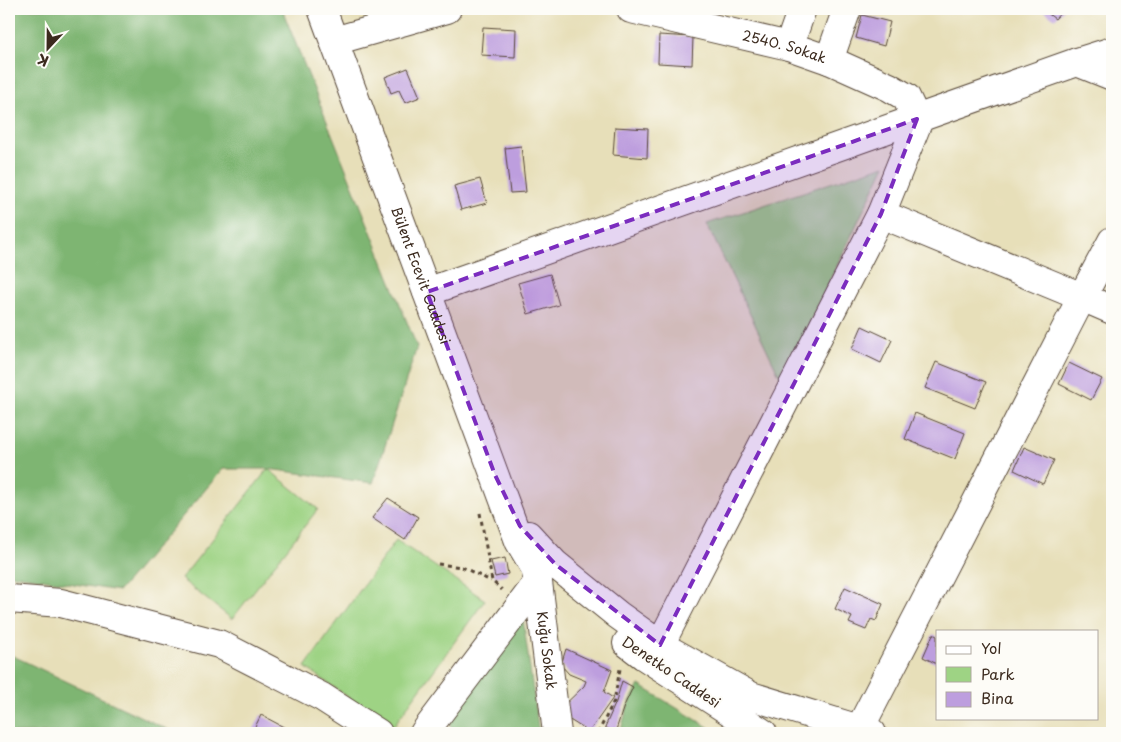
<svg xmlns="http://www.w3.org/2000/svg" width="1121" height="742" viewBox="0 0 1121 742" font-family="'Playpen Sans',sans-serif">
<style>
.green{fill:#9ed384;stroke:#6c7e51}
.forest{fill:#7eb572;stroke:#5c7048}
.building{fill:#bd9ede}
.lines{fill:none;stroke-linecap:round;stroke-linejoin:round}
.minor-casing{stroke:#554535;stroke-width:30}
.path{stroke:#554535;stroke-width:3;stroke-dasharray:4 4;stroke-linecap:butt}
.minor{stroke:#fff;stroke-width:28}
.marked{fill:#7b2cbf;fill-opacity:0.2;stroke:#7b2cbf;stroke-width:4;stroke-dasharray:10 6;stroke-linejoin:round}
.labels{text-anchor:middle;stroke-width:4;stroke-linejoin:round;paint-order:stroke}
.street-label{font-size:14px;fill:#3b2a1e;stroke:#fdfcf7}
</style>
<rect width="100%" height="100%" fill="#fdfcf7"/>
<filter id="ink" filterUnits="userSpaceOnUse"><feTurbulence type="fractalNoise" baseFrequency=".02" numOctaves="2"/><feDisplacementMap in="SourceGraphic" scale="10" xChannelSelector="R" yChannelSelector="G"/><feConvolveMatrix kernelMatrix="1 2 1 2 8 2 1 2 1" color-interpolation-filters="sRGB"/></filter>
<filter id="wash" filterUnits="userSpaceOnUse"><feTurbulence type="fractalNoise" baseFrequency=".0096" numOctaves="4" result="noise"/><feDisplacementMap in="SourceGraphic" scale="20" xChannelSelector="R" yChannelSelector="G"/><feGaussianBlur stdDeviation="1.12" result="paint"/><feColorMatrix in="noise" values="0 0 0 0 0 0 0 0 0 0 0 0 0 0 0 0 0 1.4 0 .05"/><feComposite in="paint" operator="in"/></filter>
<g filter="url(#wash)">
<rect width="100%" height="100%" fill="#e7dfb9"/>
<!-- green -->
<g class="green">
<path d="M885,165L782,381L707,224Z"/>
<path d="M268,469L318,509L232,619L181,579Z"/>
<path d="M396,540L485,600L392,728L305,667Z"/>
</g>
<!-- forest -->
<g class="forest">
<path d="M9,9H282L417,347L373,483L268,469H223L119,591L9,574Z"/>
<path d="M523,619L539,733H451L450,710Z"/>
<path d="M9,654L175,733H9Z"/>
<path d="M639,685L718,733H620L628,705Z"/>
</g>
<g id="blocks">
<!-- building -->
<g class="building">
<path d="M1042,9H1064L1055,19Z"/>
<path d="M862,15L890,22L884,46L856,38Z"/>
<path d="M483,27L516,29L515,57L481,55Z"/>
<path d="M659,35L693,37L692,65L658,63Z"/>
<path d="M408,68L420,97L405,103L399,90L391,93L385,77Z"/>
<path d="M615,127L648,129L647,158L613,155Z"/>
<path d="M521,146L526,192L510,193L505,148Z"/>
<path d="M480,179L487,203L461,210L454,186Z"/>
<path d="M550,274L559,305L528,314L518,283Z"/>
<path d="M862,326L892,340L881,363L852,349Z"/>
<path d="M936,362L986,382L975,408L925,388Z"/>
<path d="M1069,363L1102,379L1091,400L1059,384Z"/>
<path d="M915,413L965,433L955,459L905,439Z"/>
<path d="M1024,447L1054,460L1043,484L1014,470Z"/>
<path d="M388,498L418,517L405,540L372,518Z"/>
<path d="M505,558L508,574L495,577L491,561Z"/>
<path d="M845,587L883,604L876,621L871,619L866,630L849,623L852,617L835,609Z"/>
<path d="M933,634L937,636V664L923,657Z"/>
<path d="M566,649L612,670L604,692L613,698L589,732L557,712L584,686L586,681L569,674L561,665Z"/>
<path d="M622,681L633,687L624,706L615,733L605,727L616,702Z"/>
<path d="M261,715L295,733H252Z"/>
</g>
</g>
</g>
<g filter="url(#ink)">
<use href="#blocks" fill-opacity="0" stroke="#554535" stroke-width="1"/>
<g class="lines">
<defs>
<g id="minor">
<path id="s1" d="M322,9L519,541L535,568L538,582L557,733"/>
<path id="s2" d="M631,9L789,46L829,60L889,87L906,97L918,122L881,214L660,645"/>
<path d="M334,41L447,9"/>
<path d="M789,46L802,9"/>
<path d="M829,60L847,9"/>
<path d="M1077,62L1112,76"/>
<path d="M881,214L1082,297L1112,241"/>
<path d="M427,292L1077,62L1112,51"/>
<path d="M528,535L555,564L618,615L660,645L751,696L872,733"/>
<path d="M9,599L61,603L219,644L322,697L378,733"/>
<path d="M627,643L644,656L763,733"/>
<path d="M859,730L1082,297L1112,310"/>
<path d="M424,733L538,582"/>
</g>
</defs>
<!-- minor casing -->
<use href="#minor" class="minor-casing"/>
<!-- path -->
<g class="path">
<path d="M480,513L492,581L502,590"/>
<path d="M438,564L462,567L491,581"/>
<path d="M598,733L614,701L620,669"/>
</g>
<!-- minor -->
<use href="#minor" class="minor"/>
</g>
</g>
<!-- marked area -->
<path class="marked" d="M917,119L881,214L660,645L555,564L520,526L495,475L427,292Z"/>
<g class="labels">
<!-- street labels -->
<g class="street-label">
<text dy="5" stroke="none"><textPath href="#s2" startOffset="158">2540. Sokak</textPath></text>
<text dy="5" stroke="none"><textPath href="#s1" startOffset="284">Bülent Ecevit Caddesi</textPath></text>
<text dy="5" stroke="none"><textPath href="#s1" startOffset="682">Kuğu Sokak</textPath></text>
<text transform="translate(671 672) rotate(34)" y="5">Denetko Caddesi</text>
</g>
</g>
<!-- margin -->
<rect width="1121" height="742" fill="none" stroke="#fdfcf7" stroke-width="30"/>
<!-- legend -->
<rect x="936" y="630" width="162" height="90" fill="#fdfcf7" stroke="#afa8a0"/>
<rect x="946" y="646" width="25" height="8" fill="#ffffff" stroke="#afa8a0"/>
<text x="981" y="654" font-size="15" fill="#3b2a1e">Yol</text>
<rect x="946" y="667" width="25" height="15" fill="#9ed384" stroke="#afa8a0"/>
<text x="981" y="680" font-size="15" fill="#3b2a1e">Park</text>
<rect x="946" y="692" width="25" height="15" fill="#bd9ede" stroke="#afa8a0"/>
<text x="981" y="704" font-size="15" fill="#3b2a1e">Bina</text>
<!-- north arrow -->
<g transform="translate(48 48) rotate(202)" stroke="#fdfcf7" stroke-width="4" paint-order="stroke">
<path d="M0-4L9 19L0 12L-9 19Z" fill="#3b2a1e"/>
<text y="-8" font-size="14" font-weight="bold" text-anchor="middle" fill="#3b2a1e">K</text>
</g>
</svg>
